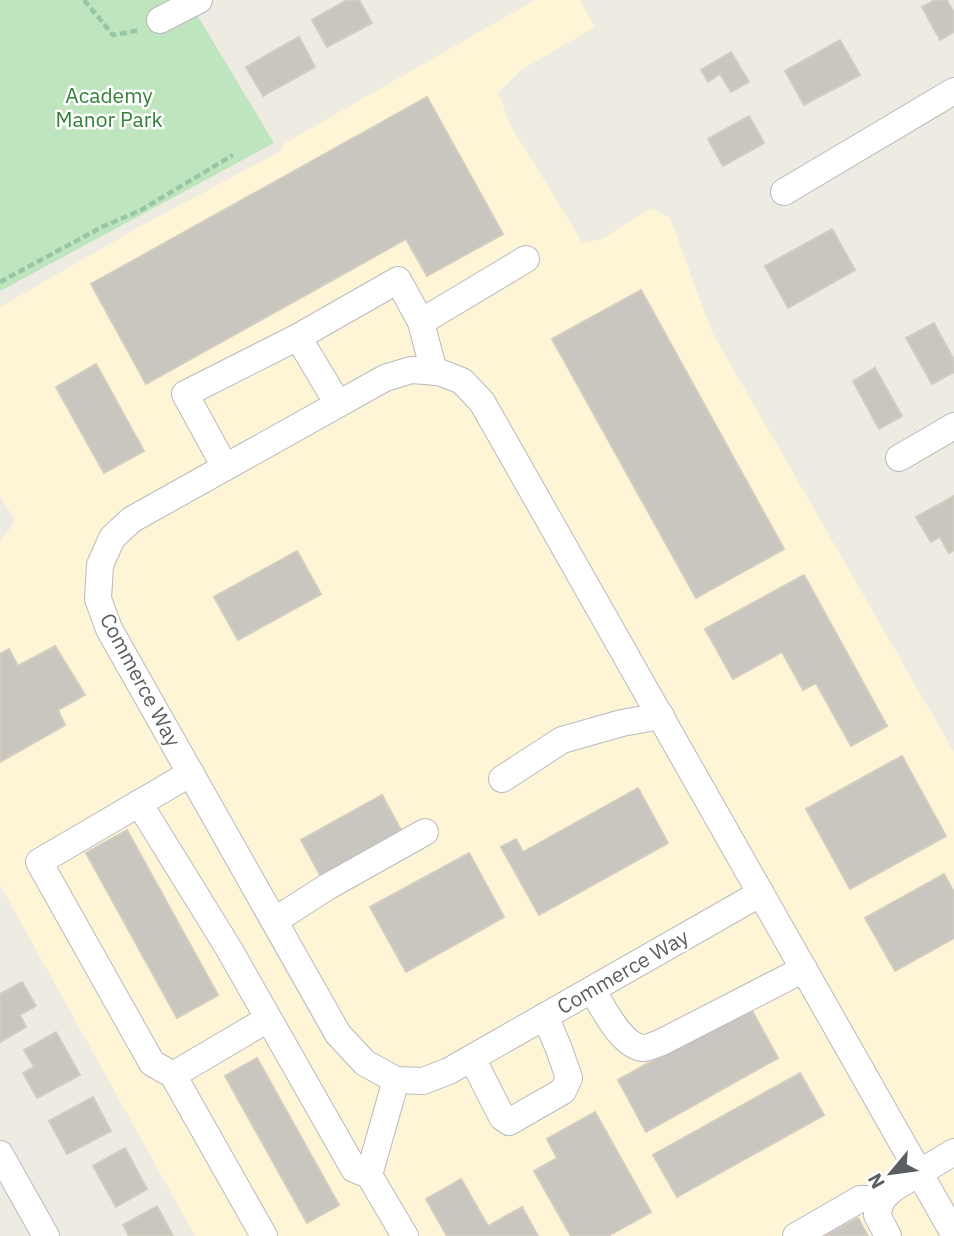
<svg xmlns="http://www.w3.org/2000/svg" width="954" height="1236" viewBox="0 0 954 1236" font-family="'IBM Plex Sans',sans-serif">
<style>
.commercial{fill:#fef5d6}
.green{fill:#bee5be}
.building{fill:#c8c6bf;stroke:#d2cdc0;stroke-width:2}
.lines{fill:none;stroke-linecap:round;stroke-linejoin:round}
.minor-casing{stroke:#b7babf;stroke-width:28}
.path{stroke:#97c6a5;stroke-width:4.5;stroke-dasharray:7 3.5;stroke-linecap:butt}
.minor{stroke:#fff;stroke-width:26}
.labels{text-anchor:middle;stroke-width:5;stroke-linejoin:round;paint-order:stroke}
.park-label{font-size:21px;fill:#338238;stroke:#fff}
.street-label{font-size:21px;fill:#5a5e63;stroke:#fff}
</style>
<rect width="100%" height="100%" fill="#edebe2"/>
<!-- commercial -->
<g class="commercial">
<path d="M535,0H580L595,27L521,70L498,93L511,126L583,243L602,239L651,208L670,218L712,332L954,752V1206L494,395L472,372L442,360L99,535L86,566L84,600L96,634L325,1041L355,1073L389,1091L755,911L939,1236H195L0,885V542L12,526L14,518L0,496V307L139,227L279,152L285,143Z"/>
<path d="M411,383L434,385L453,392L471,410L743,889L444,1060L422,1068L401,1067L375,1053L349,1026L122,623L112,596L113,567L123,545L138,529L389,389Z"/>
</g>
<!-- green -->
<path class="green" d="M0,0H188L274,143L0,291Z"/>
<!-- building -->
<g class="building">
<path d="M347,0H359L372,23L327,47L312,20Z"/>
<path d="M935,0H947L954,13V32L940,40L922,7Z"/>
<path d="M299,37L315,67L263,96L246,67Z"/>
<path d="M840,40L860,75L804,105L785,71Z"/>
<path d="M731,52L749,82L731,92L720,74L708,82L701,70Z"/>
<path d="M427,97L503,234L427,276L406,239L146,384L91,284Z"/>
<path d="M749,116L764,143L723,166L708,139Z"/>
<path d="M832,229L855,270L788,308L765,266Z"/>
<path d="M641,290L784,549L696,598L552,339Z"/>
<path d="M934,323L954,360V372L932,384L906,338Z"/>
<path d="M96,364L144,451L104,473L56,387Z"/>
<path d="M875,368L902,416L879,429L853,381Z"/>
<path d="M954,496V550L949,553L940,537L931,542L916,517Z"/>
<path d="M297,551L321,594L238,640L214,597Z"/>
<path d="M804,575L887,726L851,746L816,683L803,690L782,652L733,679L705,629Z"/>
<path d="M55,646L85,695L58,710L65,725L0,762V654L9,649L18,666Z"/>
<path d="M902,756L946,836L850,889L806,809Z"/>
<path d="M638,788L668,843L539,915L501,847L516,839L523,852Z"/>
<path d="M382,795L401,830L320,875L301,840Z"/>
<path d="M127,830L218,995L177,1018L86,853Z"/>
<path d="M469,853L504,917L406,972L370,907Z"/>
<path d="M944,874L954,892V938L895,971L865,918Z"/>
<path d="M22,982L36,1006L20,1015L26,1027L0,1042V994Z"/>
<path d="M750,1007L778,1058L646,1132L618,1080Z"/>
<path d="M56,1032L80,1075L37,1098L23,1073L34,1067L24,1050Z"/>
<path d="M257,1058L339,1205L307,1223L225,1076Z"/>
<path d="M800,1073L824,1115L677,1197L653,1155Z"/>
<path d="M93,1097L111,1131L67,1154L49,1121Z"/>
<path d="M595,1112L651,1212L608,1236H571L534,1171L557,1158L547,1139Z"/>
<path d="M125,1148L147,1189L116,1207L93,1166Z"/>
<path d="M461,1179L488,1226L522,1207L538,1236H447L426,1199Z"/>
<path d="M157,1206L173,1236H129L123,1225Z"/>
<path d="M858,1218L868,1236H825Z"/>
</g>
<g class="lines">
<defs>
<g id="minor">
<path d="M160,20L199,0"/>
<path d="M784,192L954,91"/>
<path d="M421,322L526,259"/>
<path d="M298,337L338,404"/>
<path d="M899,458L954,426"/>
<path d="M225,467L185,394L298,337L398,280L421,322L434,372"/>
<path d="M191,773L39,862L152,1063L173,1075L264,1236"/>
<path d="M502,779L562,740L622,723L661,716"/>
<path d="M139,803L229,949L354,1169L369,1175"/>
<path d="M761,893L449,1071L423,1081L396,1080L365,1063L338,1034L109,629L98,599L100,565L112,538L131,520L385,378L411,370L439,372L462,381L482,402L954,1234"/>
<path d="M274,921L327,887L425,832"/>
<path d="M592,990C603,1007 621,1046 643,1048C648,1048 656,1044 660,1043L804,969"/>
<path d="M472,1058L502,1117L509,1122L563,1091L569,1078L559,1049L545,1016"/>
<path d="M173,1075L268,1019"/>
<path d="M396,1080L369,1175L405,1236"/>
<path d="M0,1154L46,1236"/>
<path d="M796,1236L860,1199H882"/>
<path d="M888,1236L877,1215L882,1199L894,1188L954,1152"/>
</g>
</defs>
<!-- minor casing -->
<use href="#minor" class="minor-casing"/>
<!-- path -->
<g class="path">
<path d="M84,0L113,35L140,30"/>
<path d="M0,282L102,227L141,210L233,155"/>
</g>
<!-- minor -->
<use href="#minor" class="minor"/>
</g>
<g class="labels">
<!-- park labels -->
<g class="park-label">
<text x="109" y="103">Academy<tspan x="109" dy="24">Manor Park</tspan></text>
</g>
<!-- street labels -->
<g class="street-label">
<text transform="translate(140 680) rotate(62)" y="7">Commerce Way</text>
<text transform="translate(623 972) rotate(-30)" y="7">Commerce Way</text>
</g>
</g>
<!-- north arrow -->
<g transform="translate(891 1173) rotate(241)" stroke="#ffffff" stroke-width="5" paint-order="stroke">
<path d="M0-5L12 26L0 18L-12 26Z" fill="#5a5e63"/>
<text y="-10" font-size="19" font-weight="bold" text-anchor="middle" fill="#5a5e63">N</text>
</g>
</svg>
